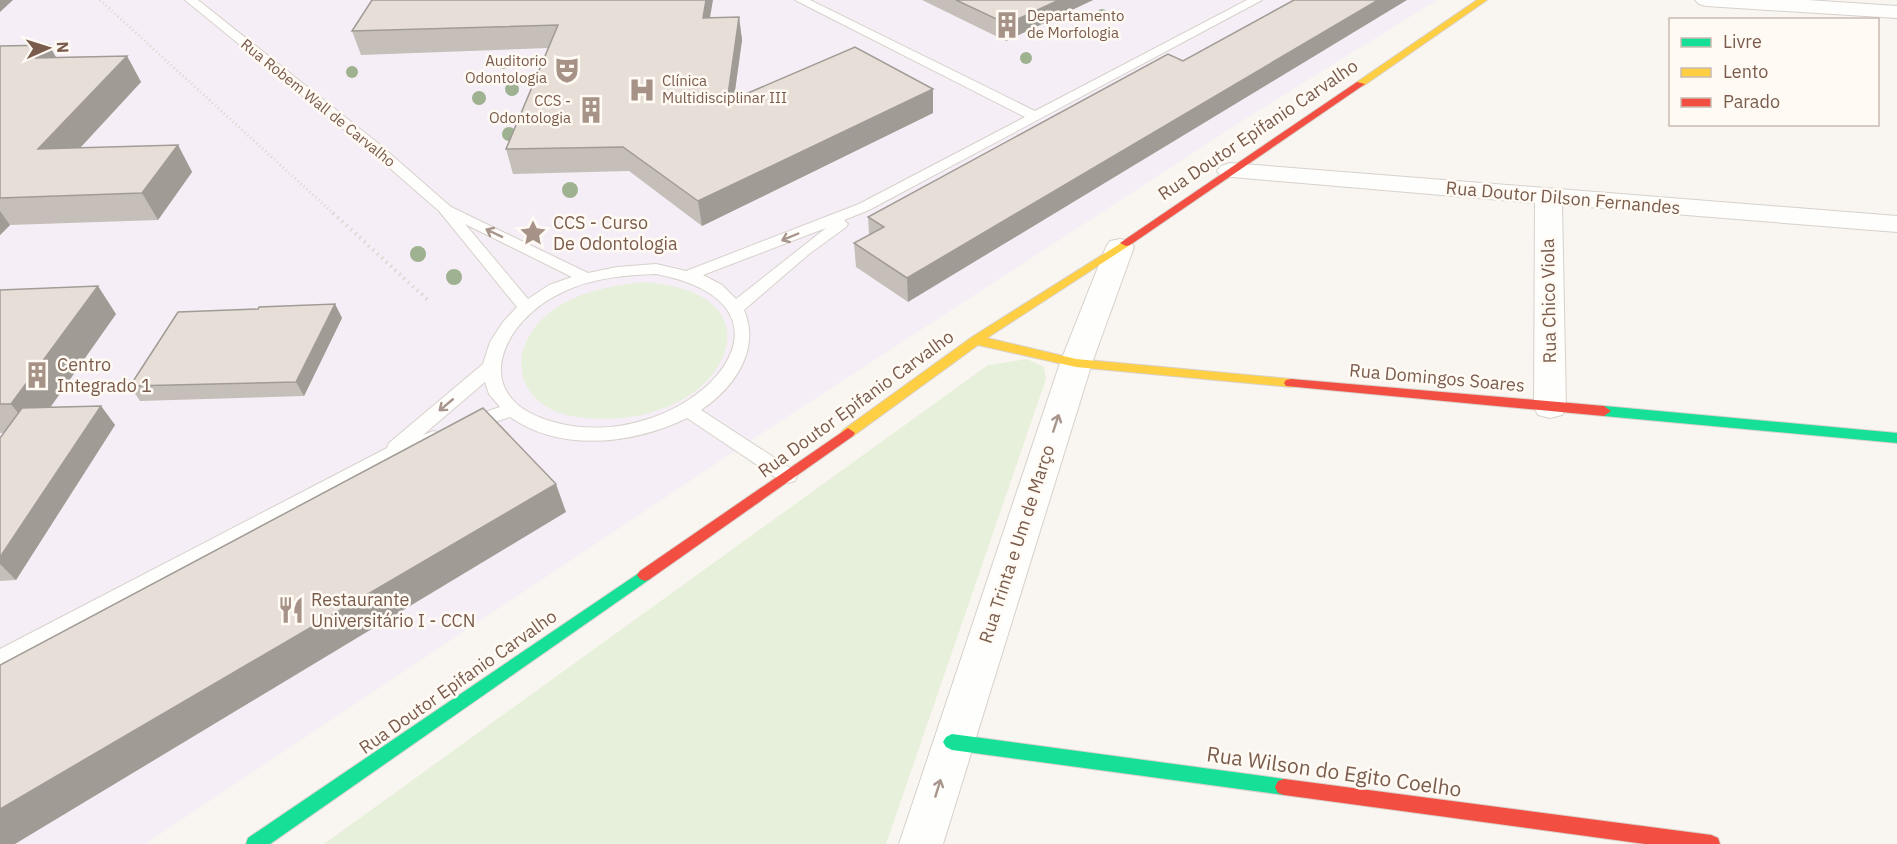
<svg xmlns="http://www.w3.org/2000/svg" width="1897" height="844" viewBox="0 0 1897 844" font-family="'IBM Plex Sans',sans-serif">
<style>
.education{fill:#f6eef6}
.green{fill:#e7f0db}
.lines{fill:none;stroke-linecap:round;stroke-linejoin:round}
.lane-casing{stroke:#d7d1cb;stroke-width:2}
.street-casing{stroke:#d7d1cb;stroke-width:2}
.fast-casing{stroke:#d9d2cb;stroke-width:2}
.slow-casing{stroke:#d9d2cb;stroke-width:2}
.jam-casing{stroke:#d9d2cb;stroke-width:2}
.path-far1{stroke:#dcd5d0;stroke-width:3;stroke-dasharray:1 3;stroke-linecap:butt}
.path{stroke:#dcd5d0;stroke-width:4;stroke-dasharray:1.5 4.5;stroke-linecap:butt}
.lane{fill:#fefefd;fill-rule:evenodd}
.street{fill:#fefefd;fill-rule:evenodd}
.fast{fill:#16e098;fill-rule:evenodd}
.slow{fill:#ffcf43;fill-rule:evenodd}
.jam{fill:#f24e42;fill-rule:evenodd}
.tree{fill:#9eb190}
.wall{fill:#c6bfb9}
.shaded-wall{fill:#a19b96}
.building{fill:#e6ded7;stroke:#a19b96;stroke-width:1.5}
.oneway{stroke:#a8958b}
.labels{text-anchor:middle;stroke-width:5;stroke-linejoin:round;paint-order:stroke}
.far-poi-label{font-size:15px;fill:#7a5c4d;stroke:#fffaf3;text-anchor:start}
.far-street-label{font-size:15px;fill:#7a5c4d;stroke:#fffaf3}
.street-label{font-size:18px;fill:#7a5c4d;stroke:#fffaf3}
.poi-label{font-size:18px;fill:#7a5c4d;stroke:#fffaf3;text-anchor:start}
.near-street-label{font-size:21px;fill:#7a5c4d;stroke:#fffaf3}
</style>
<rect width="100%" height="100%" fill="#f9f5f0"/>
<!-- education -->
<path class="education" d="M0,0H1437L1250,116L741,447L145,844H0Z"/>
<!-- green -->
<g class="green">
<path d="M647,282C666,285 687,287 704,298C751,329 719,381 680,401C648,417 613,422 578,417C511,408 503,343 556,308C584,290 615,285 647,282Z"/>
<path d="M1027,359L1044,367L1046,379L886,844H324L988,365Z"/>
</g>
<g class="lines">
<defs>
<path id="lane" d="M185,0H198L379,144L451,207L588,273L617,267L656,264L686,271L859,204L1025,117L795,0H810L1035,111L1247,0H1262L869,210L844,220L848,224L846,227L809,254L744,310C761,350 734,388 701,410L795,471L797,476L795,481L788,483L781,481L687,418C634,444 561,453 510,417L468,431L462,430L459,425L462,420L500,407L489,394L485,382L423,435L434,431L440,433L443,438L440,443L395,460L0,668V649L387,448L389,443L483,364L490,342L503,322L517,307L439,211L369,150ZM465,224L572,277L549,285L528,299ZM826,228L736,299L722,285L703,275ZM656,274C829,307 682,461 550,421C466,396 503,319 563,292C592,278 624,275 656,274Z"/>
<g id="street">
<path d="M1695,0H1807L1897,6V18L1706,6L1699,4Z"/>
<path d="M1230,163L1897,216V232L1562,205L1566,407L1562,415L1550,418L1538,415L1534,407L1535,203L1221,176L1217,171L1221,166Z"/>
<path d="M1120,239L1130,241L1134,247L1092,363L943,844H899L1060,363L1106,247L1110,241Z"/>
</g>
<g id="fast">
<path d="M1604,406L1897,433V443L1604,416L1597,411Z"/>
<path d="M645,569L650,571L653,575L650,579L270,844H246L248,838Z"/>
<path d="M952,734L1284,779L1290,781L1293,787L1290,793L1284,795L952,750L946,747L943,742L946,737Z"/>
</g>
<g id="slow">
<path d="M1477,0H1487L1363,86H1357V82Z"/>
<path d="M1126,240L1132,243L1130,245L987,338L1076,359L1291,379L1296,380L1298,383L1296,386L1291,387L1076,367L978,345L853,436H843L841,433L843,430L972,337Z"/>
</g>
<g id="jam">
<path d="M1357,82L1365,84L1130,245L1126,246L1120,243Z"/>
<path d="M1291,379L1604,406L1611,411L1604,416L1286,386L1284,383L1286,380Z"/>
<path d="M848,428L855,433L853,436L650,579L645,581L640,579L637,575L640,571Z"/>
<path d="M1284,779L1711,835L1718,838L1720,844H1645L1284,795L1278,793L1275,787L1278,781Z"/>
</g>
</defs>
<!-- lane casing -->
<use href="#lane" class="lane-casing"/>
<!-- street casing -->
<use href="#street" class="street-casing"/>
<!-- fast casing -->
<use href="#fast" class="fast-casing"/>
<!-- slow casing -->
<use href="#slow" class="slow-casing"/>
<!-- jam casing -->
<use href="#jam" class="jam-casing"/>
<!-- path-far1 -->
<path class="path-far1" d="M100,0L335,215"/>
<!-- path -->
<path class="path" d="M333,213L429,301"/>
<!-- lane -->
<use href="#lane" class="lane"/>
<!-- street -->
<use href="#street" class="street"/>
<!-- fast -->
<use href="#fast" class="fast"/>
<!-- slow -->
<use href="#slow" class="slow"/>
<!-- jam -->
<use href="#jam" class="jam"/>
</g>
<!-- trees -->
<g class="tree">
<circle cx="1102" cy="15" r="6"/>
<circle cx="1026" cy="58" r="6"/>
<circle cx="503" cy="63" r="6"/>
<circle cx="352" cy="72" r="6"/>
<circle cx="512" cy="89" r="7"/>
<circle cx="479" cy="98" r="7"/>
<circle cx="509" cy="134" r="7"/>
<circle cx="570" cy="190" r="8"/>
<circle cx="418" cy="254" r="8"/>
<circle cx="454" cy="277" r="8"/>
</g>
<!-- wall -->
<g class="wall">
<path d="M922,0H1093L1006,41Z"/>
<path d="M739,17L742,40L734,99L933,113L702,226L629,171L513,174L506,149L548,48L361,55L352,31Z"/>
<path d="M49,45L56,57L127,56L141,82L80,148L178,145L192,172L158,220L10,225L0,235V46Z"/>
<path d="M1168,54L908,302L856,267L854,243L869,235L868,217Z"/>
<path d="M0,290L116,314L50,407L101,406L115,425L16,580L0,581V438L4,433H0Z"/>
<path d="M335,304L342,318L304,396L140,401L130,386L258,309Z"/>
</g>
<!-- shaded-wall -->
<g class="shaded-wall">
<path d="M0,0H13L0,12Z"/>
<path d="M706,0H713L706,41L703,18Z"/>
<path d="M1059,0H1093L1006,41L1007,24Z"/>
<path d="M1378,0H1407L908,302L907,278Z"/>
<path d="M739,17L742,40L730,126L727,102Z"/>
<path d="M49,45L63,70L36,58Z"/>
<path d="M127,56L141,82L54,176L38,149Z"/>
<path d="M933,89V113L702,226L698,201Z"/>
<path d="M178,145L192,172L158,220L142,193Z"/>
<path d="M0,211L10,225L0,235Z"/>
<path d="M98,286L116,314L33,432L11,404Z"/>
<path d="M335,304L342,318L304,396L296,382Z"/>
<path d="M101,406L115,425L16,580L0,564V557Z"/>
<path d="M556,484L566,512L15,844H0V809Z"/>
</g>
<!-- building -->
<g class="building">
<path d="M372,0H706L703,18L739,17L727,102L855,47L933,89L698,201L623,147L506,149L558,25L352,31Z"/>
<path d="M956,0H1059L1007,24Z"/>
<path d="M1294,0H1378L907,278L854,243L884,227L868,217L1168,54L1183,61Z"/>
<path d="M49,45L36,58L127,56L38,149L178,145L142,193L0,198V46Z"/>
<path d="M98,286L11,404H0V290Z"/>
<path d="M335,304L296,382L130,386L178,312L258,309L259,307Z"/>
<path d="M101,406L0,557V438L22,408Z"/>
<path d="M483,408L556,484L0,809V665Z"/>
</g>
<!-- one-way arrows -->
<defs><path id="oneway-shaft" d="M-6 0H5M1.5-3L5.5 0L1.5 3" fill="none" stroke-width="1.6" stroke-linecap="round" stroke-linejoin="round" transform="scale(1.5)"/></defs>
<g class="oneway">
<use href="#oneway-shaft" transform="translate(494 233) rotate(-154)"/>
<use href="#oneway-shaft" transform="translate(790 237) rotate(157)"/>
<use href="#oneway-shaft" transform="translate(446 405) rotate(140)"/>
<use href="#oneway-shaft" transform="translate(1056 423) rotate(-72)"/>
<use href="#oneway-shaft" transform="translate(938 788) rotate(-73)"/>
</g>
<!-- icons -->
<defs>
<symbol id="building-bare" viewBox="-9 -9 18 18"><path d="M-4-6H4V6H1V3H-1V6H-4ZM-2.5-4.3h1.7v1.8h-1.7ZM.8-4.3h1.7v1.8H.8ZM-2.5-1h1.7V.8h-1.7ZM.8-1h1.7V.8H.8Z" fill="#a69286" stroke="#fffaf3" stroke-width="2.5" paint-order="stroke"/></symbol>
<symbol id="theatre-bare" viewBox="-9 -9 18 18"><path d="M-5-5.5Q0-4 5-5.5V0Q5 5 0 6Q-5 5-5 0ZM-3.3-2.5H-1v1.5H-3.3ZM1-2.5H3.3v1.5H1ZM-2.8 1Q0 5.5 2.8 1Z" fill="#a69286" stroke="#fffaf3" stroke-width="2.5" paint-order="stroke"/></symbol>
<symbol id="hospital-bare" viewBox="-9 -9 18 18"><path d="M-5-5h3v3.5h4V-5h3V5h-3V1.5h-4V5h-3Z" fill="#a69286" stroke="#fffaf3" stroke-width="2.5" paint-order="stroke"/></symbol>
<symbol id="sight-bare" viewBox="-9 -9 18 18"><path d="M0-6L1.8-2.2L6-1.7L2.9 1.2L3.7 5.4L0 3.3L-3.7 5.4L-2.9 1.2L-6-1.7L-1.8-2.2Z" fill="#a69286" stroke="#fffaf3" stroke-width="2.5" paint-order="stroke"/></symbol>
<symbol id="restaurant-bare" viewBox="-9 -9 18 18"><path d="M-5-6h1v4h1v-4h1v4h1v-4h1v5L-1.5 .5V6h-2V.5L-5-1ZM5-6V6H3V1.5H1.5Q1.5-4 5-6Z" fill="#a69286" stroke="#fffaf3" stroke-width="2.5" paint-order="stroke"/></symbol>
</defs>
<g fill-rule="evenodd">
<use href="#building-bare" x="988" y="6" width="38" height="38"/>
<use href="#theatre-bare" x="548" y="51" width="38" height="38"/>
<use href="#hospital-bare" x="623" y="71" width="38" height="38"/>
<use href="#building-bare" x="572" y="91" width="38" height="38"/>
<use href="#sight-bare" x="514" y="214" width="38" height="38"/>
<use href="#building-bare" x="18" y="356" width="38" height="38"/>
<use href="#restaurant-bare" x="272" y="591" width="38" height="38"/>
</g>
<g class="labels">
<!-- far-poi labels -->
<g class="far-poi-label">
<text x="1027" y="21">Departamento<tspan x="1027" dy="17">de Morfologia</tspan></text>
<text x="547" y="66" text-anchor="end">Auditorio<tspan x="547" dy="17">Odontologia</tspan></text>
<text x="662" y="86">Clínica<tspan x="662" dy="17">Multidisciplinar III</tspan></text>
<text x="571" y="106" text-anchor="end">CCS -<tspan x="571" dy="17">Odontologia</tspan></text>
</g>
<!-- far-street labels -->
<g class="far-street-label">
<text transform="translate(318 103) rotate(39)" y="5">Rua Robem Wall de Carvalho</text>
</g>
<!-- street labels -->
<g class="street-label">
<text transform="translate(1258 130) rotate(-34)" y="6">Rua Doutor Epifanio Carvalho</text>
<text transform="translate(1563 198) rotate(5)" y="6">Rua Doutor Dilson Fernandes</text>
<text transform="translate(1549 301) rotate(-91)" y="6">Rua Chico Viola</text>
<text transform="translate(1437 378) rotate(5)" y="6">Rua Domingos Soares</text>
<text transform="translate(856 404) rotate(-36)" y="6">Rua Doutor Epifanio Carvalho</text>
<text transform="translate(1017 544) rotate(-72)" y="6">Rua Trinta e Um de Março</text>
<text transform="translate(458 682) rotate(-35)" y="6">Rua Doutor Epifanio Carvalho</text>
</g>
<!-- poi labels -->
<g class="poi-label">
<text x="553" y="229">CCS - Curso<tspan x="553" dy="21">De Odontologia</tspan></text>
<text x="57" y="371">Centro<tspan x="57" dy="21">Integrado 1</tspan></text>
<text x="311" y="606">Restaurante<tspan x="311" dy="21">Universitário I - CCN</tspan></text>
</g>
<!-- near-street labels -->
<g class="near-street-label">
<text transform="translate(1334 772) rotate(8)" y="7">Rua Wilson do Egito Coelho</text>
</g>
</g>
<!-- legend -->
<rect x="1669" y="18" width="210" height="108" fill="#fffaf3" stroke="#cabbb1" stroke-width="1.5"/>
<rect x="1681" y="38" width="30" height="9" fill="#16e098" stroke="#cabbb1" stroke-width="1.5"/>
<text x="1723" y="48" font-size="18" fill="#7a5c4d">Livre</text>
<rect x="1681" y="68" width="30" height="9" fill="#ffcf43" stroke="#cabbb1" stroke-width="1.5"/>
<text x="1723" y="78" font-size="18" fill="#7a5c4d">Lento</text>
<rect x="1681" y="98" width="30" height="9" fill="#f24e42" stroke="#cabbb1" stroke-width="1.5"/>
<text x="1723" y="108" font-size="18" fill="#7a5c4d">Parado</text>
<!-- north arrow -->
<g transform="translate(48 48) rotate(87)" stroke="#fffaf3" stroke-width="4.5" paint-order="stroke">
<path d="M0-4.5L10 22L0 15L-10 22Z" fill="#7a5c4d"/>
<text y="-9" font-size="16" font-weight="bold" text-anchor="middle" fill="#7a5c4d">N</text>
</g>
</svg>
